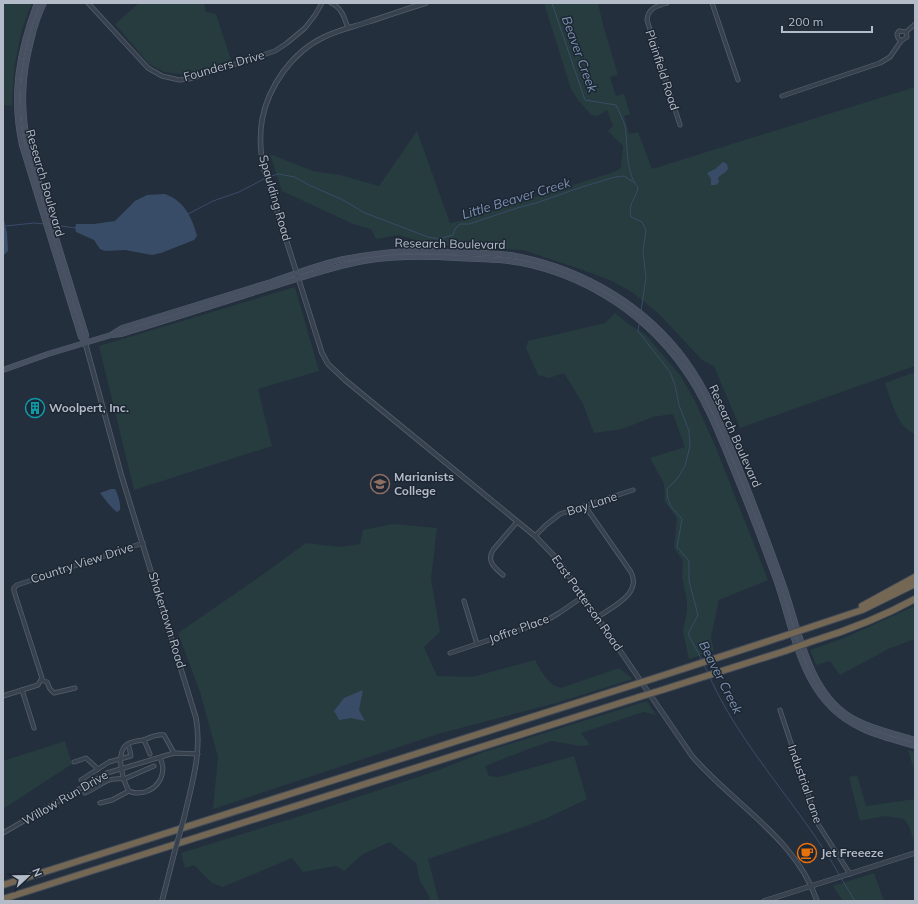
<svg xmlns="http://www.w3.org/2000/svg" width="918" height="904" viewBox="0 0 918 904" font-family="Mulish,sans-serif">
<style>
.green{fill:#263c3f}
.water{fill:#394c67}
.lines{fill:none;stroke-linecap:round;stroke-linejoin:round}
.stream{stroke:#394c67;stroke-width:1}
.minor-casing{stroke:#565f6c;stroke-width:5}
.tertiary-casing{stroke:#565f6c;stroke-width:5.5}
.secondary-casing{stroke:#565f6c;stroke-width:6}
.motorway-casing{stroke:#434c59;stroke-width:8}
.minor{stroke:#38414e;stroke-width:3.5}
.tertiary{stroke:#38414e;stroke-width:4}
.secondary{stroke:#465061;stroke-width:5}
.motorway{stroke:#746855;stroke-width:6}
.tertiary-bridge-casing{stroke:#565f6c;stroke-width:5.5;stroke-linecap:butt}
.motorway-bridge-casing{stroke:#434c59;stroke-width:8;stroke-linecap:butt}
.tertiary-bridge{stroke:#38414e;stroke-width:4}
.motorway-bridge{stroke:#746855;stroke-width:6}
.labels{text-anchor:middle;stroke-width:3;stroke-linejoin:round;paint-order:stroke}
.street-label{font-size:12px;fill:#b4bcc9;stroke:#1d2633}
.poi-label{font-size:12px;font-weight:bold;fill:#b4bcc9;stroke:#1d2633;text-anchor:start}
.water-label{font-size:13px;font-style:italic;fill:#7c92b1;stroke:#1d2633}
</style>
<rect width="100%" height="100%" fill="#242f3e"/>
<!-- green -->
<g class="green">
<path d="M3,3H32C17,37 13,70 12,106L3,105Z"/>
<path d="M139,3H204L206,12L216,14L231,60L210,69L186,75L165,72L149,64L115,24Z"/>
<path d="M544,3H598L603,24L618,75L610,77L616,96L624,94L630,114L624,116L629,134L638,132L652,169L915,87V366L740,428L714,366L702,360L659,314L632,292L612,281L580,269L523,250L433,245L398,235L376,239L371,229L353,224L282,191L270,154L313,171L340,175L379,186L417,131L450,223L456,222L614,172L621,168L623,146L608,131L613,126L607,110L597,116L591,115L579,101L571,89Z"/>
<path d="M295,287L319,371L258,389L272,446L134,490L99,346Z"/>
<path d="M615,313L631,326L645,334L680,375L695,401L716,448L768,580L719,600L711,637L714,651L689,659L683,632L687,611V600L682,578L683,561L674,548L677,518L665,502L664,484L650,458L685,447L673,414L653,417L622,429L594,433L583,404L564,373L549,378L538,375L526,348L528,341L605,323Z"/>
<path d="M915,372V434C897,428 891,399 885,383Z"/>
<path d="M393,524L437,528L431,579L440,632L424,647L437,676L472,677L535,660C542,672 547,684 561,688L619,668L633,679L556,703L438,734L213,809L218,757L200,692L178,633L262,575L306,543L340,547L360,544L363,530Z"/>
<path d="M915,606V639L888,649L840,675L830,661L816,665L810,650L842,639Z"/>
<path d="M647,701L656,715L643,712L581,733L590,745L579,746L552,741L528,749L485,766L489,776L499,777L574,756L587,799L545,819L526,826L428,859L439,901H430L429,896L420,881L416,863L390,842L363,854L344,871L336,866L303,872L292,858L223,887L212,883L194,865L185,868L181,853L313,812L439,770L484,752Z"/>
<path d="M65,741L72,764L3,809V761Z"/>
<path d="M908,750L915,752V773Z"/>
<path d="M857,775L866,806L915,799V844L909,826L904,819L884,816L860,821L849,777Z"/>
<path d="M874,873L884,901H843L833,886Z"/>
</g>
<!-- water -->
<g class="water">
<path d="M723,162L727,164L728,169C726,173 721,174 718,178L719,182L716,185H711V179L707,173L715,169Z"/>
<path d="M165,194C184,201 192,217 197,236L194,240L161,253L152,255L125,250L105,251L100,249L94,240L76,232L75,228L76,224H94L115,221L135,201L147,195Z"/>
<path d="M3,215L7,233L8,251L3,256Z"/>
<path d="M111,489H115C118,494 121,505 120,510L117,512C112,509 104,498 100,493Z"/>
<path d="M363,690L359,710L365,721L351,718L339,720L334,711L344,698Z"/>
</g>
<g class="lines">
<!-- stream -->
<g class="stream">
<path d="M552,3L585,100L616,105C619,111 623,119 625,126C628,144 625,173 638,187C636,201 628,200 631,217L642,222L646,230L643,252L646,278L641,311"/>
<path d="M269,177L278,174L295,177L309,185L343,200L365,213L428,237L439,239L453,235L455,229L460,224H469L517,208L536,203L579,188L615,177L624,176L633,182"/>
<path d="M188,214L213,201L239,192L266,178"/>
<path d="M54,225L75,228"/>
<path d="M6,226L34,223L45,224"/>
<path d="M639,324L638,331L670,372L675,385L679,405L689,431L690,446L685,466L677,479L667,489C667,504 672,508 682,519L677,547L689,561V581L698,615L688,634L702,660"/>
<path d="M704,665L708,673"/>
<path d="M710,678C743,750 801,807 840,876"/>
<path d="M841,878L855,901"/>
</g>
<defs>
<g id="minor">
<path d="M88,3L148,68L162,76L179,80L189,79L202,75L275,51L287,43L305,28L315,15L322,3"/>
<path d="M331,3C342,8 344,17 348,28"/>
<path d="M667,3C657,6 648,8 647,20L680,125"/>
<path d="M712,3L738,80"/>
<path d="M906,32L907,37L901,41L898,38L897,34L899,31L906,32L915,24"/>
<path d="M782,96L880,63L890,57L901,41"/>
<path d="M585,506L631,572C642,594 613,606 598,617"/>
<path d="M535,536L546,525L560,514L633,490"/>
<path d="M503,575C495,568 486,561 493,550L517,522"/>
<path d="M464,601L477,644"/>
<path d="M450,653L544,622L559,613L584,596"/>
<path d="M41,680L47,682L50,689L54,693L75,688"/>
<path d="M22,690L34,728"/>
<path d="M3,696L38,685L42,678L14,591V588L17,585L143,543"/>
<path d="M780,710L818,824L850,874"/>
<path d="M144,740L150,754"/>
<path d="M160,758C167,772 160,787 145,792C139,793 134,794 129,791C123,781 116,756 125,746C130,741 137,741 143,740C150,738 157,733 164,735L174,753"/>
<path d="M74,762L86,758L98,769"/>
<path d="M124,779L154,766"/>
<path d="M81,780L109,762L131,756L129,747"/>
<path d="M85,793C102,786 104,777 124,779"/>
<path d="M100,803L112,800L129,791"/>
<path d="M3,833L107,773L174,753L198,754"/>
</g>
<g id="tertiary">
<path d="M426,3C406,9 387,16 368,22C353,27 338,30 324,37C307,45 294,57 283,72C261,103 256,133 264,170L322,353L328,364L345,380L535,536L558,560L692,756C733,804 797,839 817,901"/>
<path d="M85,342L121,474L196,718C202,753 192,783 184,818"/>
<path d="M162,901L174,854"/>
<path d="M764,901L915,853"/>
</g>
<g id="secondary">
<path d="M37,3C19,51 11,95 22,145L81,337L85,342"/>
<path d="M44,3C38,15 34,28 31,41C21,79 21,109 28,147L86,335L85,342"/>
<path d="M112,335L121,334C169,320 217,304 265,289C298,279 330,267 364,261C394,256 425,256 456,258C481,259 507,259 531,265C593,280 647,317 684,369C704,397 717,429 730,461C747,501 762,541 777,582C795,635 802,700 859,727C876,736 896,740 915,746"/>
<path d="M3,370L48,354L111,335L122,328C172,313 221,297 271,282C295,274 319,264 344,259C365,255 386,252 408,251C422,250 437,252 451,252C472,253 494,252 516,256C583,269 645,305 686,361C706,389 720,421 733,453C751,496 767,539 783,584C799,628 807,689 849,716C868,728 893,733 915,740"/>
</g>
<g id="motorway">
<path d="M862,606L915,577"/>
<path d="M811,627L862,610L915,584"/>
<path d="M813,641C849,630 882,617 915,599"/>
<path d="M655,678L781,637"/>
<path d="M662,690L785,651"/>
<path d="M3,885L633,685"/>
<path d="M3,899L639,697"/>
</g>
</defs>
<!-- minor casing -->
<use href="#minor" class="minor-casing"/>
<!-- tertiary casing -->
<use href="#tertiary" class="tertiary-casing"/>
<!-- secondary casing -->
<use href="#secondary" class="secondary-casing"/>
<!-- motorway casing -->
<use href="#motorway" class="motorway-casing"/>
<!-- minor -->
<use href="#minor" class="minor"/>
<!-- tertiary -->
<use href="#tertiary" class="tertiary"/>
<!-- secondary -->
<use href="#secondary" class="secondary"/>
<!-- motorway -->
<use href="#motorway" class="motorway"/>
<defs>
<path id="tertiary-bridge" d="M174,854L184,818"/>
<g id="motorway-bridge">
<path d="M781,637L811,627"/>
<path d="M785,651L813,641"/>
<path d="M633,685L655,678"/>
<path d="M639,697L662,690"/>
</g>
</defs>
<!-- tertiary-bridge casing -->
<use href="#tertiary-bridge" class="tertiary-bridge-casing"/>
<!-- motorway-bridge casing -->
<use href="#motorway-bridge" class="motorway-bridge-casing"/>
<!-- tertiary-bridge -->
<use href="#tertiary-bridge" class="tertiary-bridge"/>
<!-- motorway-bridge -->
<use href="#motorway-bridge" class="motorway-bridge"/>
</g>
<!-- icons -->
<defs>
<symbol id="building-ring" viewBox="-11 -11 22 22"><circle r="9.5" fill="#1d2633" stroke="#0f9aa8" stroke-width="1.5"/><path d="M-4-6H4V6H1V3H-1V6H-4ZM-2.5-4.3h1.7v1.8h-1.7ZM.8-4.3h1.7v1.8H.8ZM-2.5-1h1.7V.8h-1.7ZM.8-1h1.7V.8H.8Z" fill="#0f9aa8"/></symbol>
<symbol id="school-ring" viewBox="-11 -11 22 22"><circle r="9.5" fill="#1d2633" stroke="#8d6e63" stroke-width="1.5"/><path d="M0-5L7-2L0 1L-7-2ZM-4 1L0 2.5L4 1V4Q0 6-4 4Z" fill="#8d6e63"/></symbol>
<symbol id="cafe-ring" viewBox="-11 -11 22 22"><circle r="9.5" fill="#1d2633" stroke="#e8710a" stroke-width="1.5"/><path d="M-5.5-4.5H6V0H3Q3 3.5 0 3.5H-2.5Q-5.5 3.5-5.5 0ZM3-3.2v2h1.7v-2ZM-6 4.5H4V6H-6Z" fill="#e8710a"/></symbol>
</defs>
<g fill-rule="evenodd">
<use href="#building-ring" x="24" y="397" width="22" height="22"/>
<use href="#school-ring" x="369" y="473" width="22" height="22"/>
<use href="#cafe-ring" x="796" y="842" width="22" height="22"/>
</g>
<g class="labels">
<!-- street labels -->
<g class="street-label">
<text transform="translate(224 66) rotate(-16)" y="4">Founders Drive</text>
<text transform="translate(662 70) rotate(72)" y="4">Plainfield Road</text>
<text transform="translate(45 183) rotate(74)" y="4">Research Boulevard</text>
<text transform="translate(275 198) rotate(74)" y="4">Spaulding Road</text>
<text transform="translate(450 244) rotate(1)" y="4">Research Boulevard</text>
<text transform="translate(735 436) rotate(66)" y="4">Research Boulevard</text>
<text transform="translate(592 504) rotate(-18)" y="4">Bay Lane</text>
<text transform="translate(82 563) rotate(-18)" y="4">Country View Drive</text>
<text transform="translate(587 603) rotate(55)" y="4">East Patterson Road</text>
<text transform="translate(167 620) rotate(73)" y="4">Shakertown Road</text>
<text transform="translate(519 629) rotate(-20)" y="4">Joffre Place</text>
<text transform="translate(805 784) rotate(71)" y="4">Industrial Lane</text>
<text transform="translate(65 798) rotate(-30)" y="4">Willow Run Drive</text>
</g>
<!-- poi labels -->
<g class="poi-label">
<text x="49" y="412">Woolpert, Inc.</text>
<text x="394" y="481">Marianists<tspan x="394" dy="14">College</tspan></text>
<text x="821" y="857">Jet Freeeze</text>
</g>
<!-- water labels -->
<g class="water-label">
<text transform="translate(580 54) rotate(70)" y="5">Beaver Creek</text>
<text transform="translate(516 198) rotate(-17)" y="5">Little Beaver Creek</text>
<text transform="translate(721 677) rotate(63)" y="5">Beaver Creek</text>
</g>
</g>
<!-- border -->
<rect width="918" height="904" fill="none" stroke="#b4bcc9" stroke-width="8"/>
<!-- north arrow -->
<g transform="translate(28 876) rotate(68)" stroke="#1d2633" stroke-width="3" paint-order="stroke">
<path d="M0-3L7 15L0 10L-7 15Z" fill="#b4bcc9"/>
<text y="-6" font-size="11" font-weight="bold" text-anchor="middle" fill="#b4bcc9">N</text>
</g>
<!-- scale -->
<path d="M782 26v6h90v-6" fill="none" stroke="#b4bcc9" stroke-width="2"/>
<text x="788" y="26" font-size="12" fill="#b4bcc9" stroke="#1d2633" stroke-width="3" paint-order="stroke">200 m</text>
</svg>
